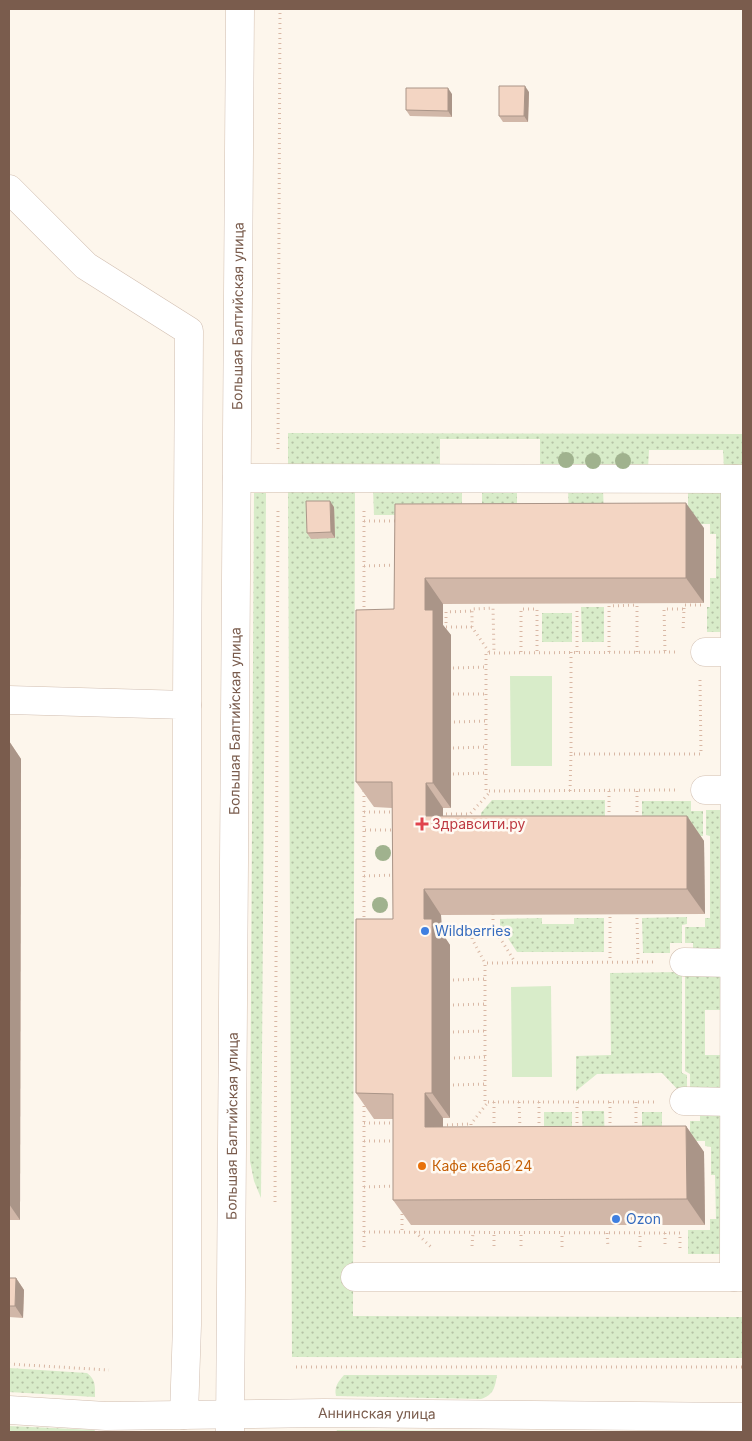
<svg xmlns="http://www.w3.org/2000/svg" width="752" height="1441" viewBox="0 0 752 1441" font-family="Inter,sans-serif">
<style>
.grass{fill:url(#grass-dots)}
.park{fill:#d8ecc9}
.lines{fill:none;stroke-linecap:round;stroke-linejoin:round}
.minor-casing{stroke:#d1beb0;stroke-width:29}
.path{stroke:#d9b8a5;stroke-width:3;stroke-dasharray:1 4;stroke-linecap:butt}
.minor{stroke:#fff;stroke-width:28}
.tree{fill:#a0b28e}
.wall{fill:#d1b7a8}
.shaded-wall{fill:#aa9588}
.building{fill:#f3d5c3;stroke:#aa9588}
.health-dot{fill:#e0444e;stroke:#fffaf3;stroke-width:2}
.shop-dot{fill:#3f7fe0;stroke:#fffaf3;stroke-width:2}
.food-dot{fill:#e8710a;stroke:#fffaf3;stroke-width:2}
.labels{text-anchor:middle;stroke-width:5;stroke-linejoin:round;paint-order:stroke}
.street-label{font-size:14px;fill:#7a5c4d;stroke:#fffaf3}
.health-label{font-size:14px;fill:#be3a42;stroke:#fffaf3;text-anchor:start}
.shop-label{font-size:14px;fill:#366cbe;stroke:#fffaf3;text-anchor:start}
.food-label{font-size:14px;fill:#c56008;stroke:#fffaf3;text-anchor:start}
</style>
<defs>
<pattern id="grass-dots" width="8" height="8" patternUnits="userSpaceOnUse" patternTransform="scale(1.25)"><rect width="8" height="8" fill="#d8ecc9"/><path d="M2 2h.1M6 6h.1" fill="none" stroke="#b4c2a5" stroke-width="1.8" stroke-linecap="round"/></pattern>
</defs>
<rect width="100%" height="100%" fill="#fdf6ec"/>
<!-- grass -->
<g class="grass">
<path d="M288,433L743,434V469H724L723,450H649L648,469H540V439H440V469H288Z"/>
<path d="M288,489H355L353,1316L743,1317V1358L292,1357Z"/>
<path d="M373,489H462V515H374Z"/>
<rect x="482" y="489" width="35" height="26"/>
<path d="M568,489H603L604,515H569Z"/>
<path d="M688,490H724L725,632H707V607H710V578H716V534H710V524H688Z"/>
<path d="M254,493H266L261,1198L254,1181L250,1161Z"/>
<path d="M581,607H604V642H582Z"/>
<rect x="542" y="613" width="30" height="29"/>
<path d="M492,800H605V836H481V813Z"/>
<path d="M642,801H691V811H703V836H642Z"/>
<path d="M706,810H724V953H693V943H685V927H705V918H710V836L706,835Z"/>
<path d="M687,917V924L682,925V943H670V953H643L642,918Z"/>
<path d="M542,918V924H574V918H604V952H517L500,926V919Z"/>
<path d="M682,972V1073L687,1075V1092H680L662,1073L597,1074L576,1091V1056L611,1055L610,973Z"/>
<path d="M685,972L724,973L725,1010H705V1055H725L724,1092H690V1074L685,1071Z"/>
<path d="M582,1111H604L605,1147H583Z"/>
<rect x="544" y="1112" width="28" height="28"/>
<path d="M642,1112H662V1147L642,1146Z"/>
<path d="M700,1112H723L724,1254H688V1230H710V1219H716L715,1175H711V1147L705,1146V1141H690V1121H700Z"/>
<path d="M9,1368L87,1373C96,1380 95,1386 95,1397L9,1392Z"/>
<path d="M344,1375H497C495,1387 494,1395 481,1399L336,1396C334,1387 338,1382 344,1375Z"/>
<path d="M9,1426L95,1430L94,1432H9Z"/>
<path d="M337,1430L490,1431L491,1432H336Z"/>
</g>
<!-- park -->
<g class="park">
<path d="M510,676H552V766H511Z"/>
<path d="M551,986L552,1077H512L511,987Z"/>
</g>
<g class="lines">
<defs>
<g id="minor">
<path d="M9,189L86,266L189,331L187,705"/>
<path d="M237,478L743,479"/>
<path d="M705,652H734"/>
<path d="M9,700L187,705V1325L184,1415"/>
<path d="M705,790H734"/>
<path d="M684,962L734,963"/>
<path d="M684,1101L734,1102"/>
<path d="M355,1277H743"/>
<path d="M734,1277L735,479"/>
<path id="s1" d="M9,1410L106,1416L324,1413L743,1417"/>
<path id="s2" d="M230,1432L240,9"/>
</g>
</defs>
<!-- minor casing -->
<use href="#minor" class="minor-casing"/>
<!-- path -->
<g class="path">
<path d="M278,449L280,9"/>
<path d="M364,521H399"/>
<path d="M364,566L397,565"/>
<path d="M684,609V605H705"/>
<path d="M364,612V508"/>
<path d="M472,627H446V612L472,611"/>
<path d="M665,651L664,609H684L683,631"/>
<path d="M489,652L472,627V609L493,608L494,652"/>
<path d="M521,652V609H537V652"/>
<path d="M571,652V754H701L700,680"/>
<path d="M577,652V607"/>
<path d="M609,652V606L637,605V652"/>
<path d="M453,668L486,667"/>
<path d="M453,694H486"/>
<path d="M454,722L486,721"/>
<path d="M453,748L486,747"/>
<path d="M453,774L486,773"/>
<path d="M675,790L486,791V653L677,652"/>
<path d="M364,791V922"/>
<path d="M570,791L571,754"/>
<path d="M609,791V819"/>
<path d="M637,791V820"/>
<path d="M364,812H396"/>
<path d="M446,814H470L490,792"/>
<path d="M365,830H396"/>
<path d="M364,876L396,875"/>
<path d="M493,914V927L515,962"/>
<path d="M610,917V962"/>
<path d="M637,918L638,962"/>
<path d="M445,930H472V939L485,963"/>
<path d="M453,980L485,979"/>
<path d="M453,1005L485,1004"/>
<path d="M453,1032L485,1031"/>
<path d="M454,1058L485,1057"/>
<path d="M453,1085L486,1084"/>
<path d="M494,1102V1129"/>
<path d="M519,1102L520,1129"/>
<path d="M539,1102V1128"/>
<path d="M610,1102V1128"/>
<path d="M636,1102V1129"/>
<path d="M654,1102H485V963L656,962"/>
<path d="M364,1123H396"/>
<path d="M577,1128V1102"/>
<path d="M446,1129V1125L471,1124"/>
<path d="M471,1130V1124L488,1102"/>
<path d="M364,1141H396"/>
<path d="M364,1187L396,1186"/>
<path d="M275,1202L278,507"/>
<path d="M402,1209V1232"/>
<path d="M364,1232L680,1233V1248"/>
<path d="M415,1232L431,1247"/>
<path d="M607,1233L608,1247"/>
<path d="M665,1233V1247"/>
<path d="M472,1246L473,1232"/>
<path d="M494,1246V1232"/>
<path d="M521,1246V1232"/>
<path d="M364,1247V1103"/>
<path d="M562,1247V1232"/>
<path d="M640,1247V1233"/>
<path d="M9,1364L109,1370"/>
<path d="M296,1367H743"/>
</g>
<!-- minor -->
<use href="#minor" class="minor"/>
</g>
<!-- trees -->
<g class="tree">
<circle cx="566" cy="460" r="8"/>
<circle cx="593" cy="461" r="8"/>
<circle cx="623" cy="461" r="8"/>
<circle cx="383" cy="853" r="8"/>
<circle cx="380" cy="905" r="8"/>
</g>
<!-- wall -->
<g class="wall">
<path d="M529,92L528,122H503L499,116Z"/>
<path d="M452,94V117L410,116L406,110Z"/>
<path d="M395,504L704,528V603L443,604V625L451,635V808H443V816H687L704,841L705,914L441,915L442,933L450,945V1118H443V1127L686,1126L704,1152L705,1225H411L393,1200V1119H374L356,1093L393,919L392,808L374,807L356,782L394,609Z"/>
<path d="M334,507L335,538L311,539L307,533Z"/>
<path d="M9,741L21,759L20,1220H9Z"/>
<path d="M9,1278H16L24,1290L23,1318L9,1317Z"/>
</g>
<!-- shaded-wall -->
<g class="shaded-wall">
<path d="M525,86L529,92L528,122L524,116Z"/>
<path d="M448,88L452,94V117L448,111Z"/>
<path d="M330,501L334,507L335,538L331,532Z"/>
<path d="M686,503L704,528V603L686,578Z"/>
<path d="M425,578L443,604V625L451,635V808L433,783L425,610Z"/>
<path d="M9,741L21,759L20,1220L9,1204Z"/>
<path d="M426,783L443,808V841L426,816Z"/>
<path d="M687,816L704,841L705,914L687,889Z"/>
<path d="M424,889L441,915L442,933L450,945V1118L432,1093L424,919Z"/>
<path d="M425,1093L443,1118V1152L425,1127Z"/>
<path d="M686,1126L704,1152L705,1225L687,1199Z"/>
<path d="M16,1278L24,1290L23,1318L15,1306Z"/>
</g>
<!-- building -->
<g class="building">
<path d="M499,86H525L524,116H499Z"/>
<path d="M406,88H448V111L406,110Z"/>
<path d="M306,501H330L331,532L307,533Z"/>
<path d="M686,503V578H425V610H433V783H426V816H687V889H424V919H432V1093H425V1127L686,1126L687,1199L393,1200V1094L356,1093V919H393L392,782H356V610L394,609L395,504Z"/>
<path d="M9,1278H16L15,1306H9Z"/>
</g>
<!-- markers -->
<path class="health-dot" d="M419.5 816.5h5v5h5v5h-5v5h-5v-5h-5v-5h5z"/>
<g class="shop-dot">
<circle cx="425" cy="931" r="5"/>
<circle cx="616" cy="1219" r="5"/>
</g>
<circle class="food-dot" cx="422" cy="1166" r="5"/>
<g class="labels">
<!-- street labels -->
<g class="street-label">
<text dy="5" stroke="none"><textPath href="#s2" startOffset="1116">Большая Балтийская улица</textPath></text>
<text dy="5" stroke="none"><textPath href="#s2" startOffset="711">Большая Балтийская улица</textPath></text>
<text dy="5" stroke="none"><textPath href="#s2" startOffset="306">Большая Балтийская улица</textPath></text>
<text dy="5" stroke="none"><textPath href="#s1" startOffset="368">Аннинская улица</textPath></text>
</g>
<!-- health labels -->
<g class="health-label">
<text x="432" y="829">Здравсити.ру</text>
</g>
<!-- shop labels -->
<g class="shop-label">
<text x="435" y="936">Wildberries</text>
<text x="626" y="1224">Ozon</text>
</g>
<!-- food labels -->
<g class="food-label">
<text x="432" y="1171">Кафе кебаб 24</text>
</g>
</g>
<!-- border -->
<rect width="752" height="1441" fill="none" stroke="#7a5c4d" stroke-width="20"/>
</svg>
